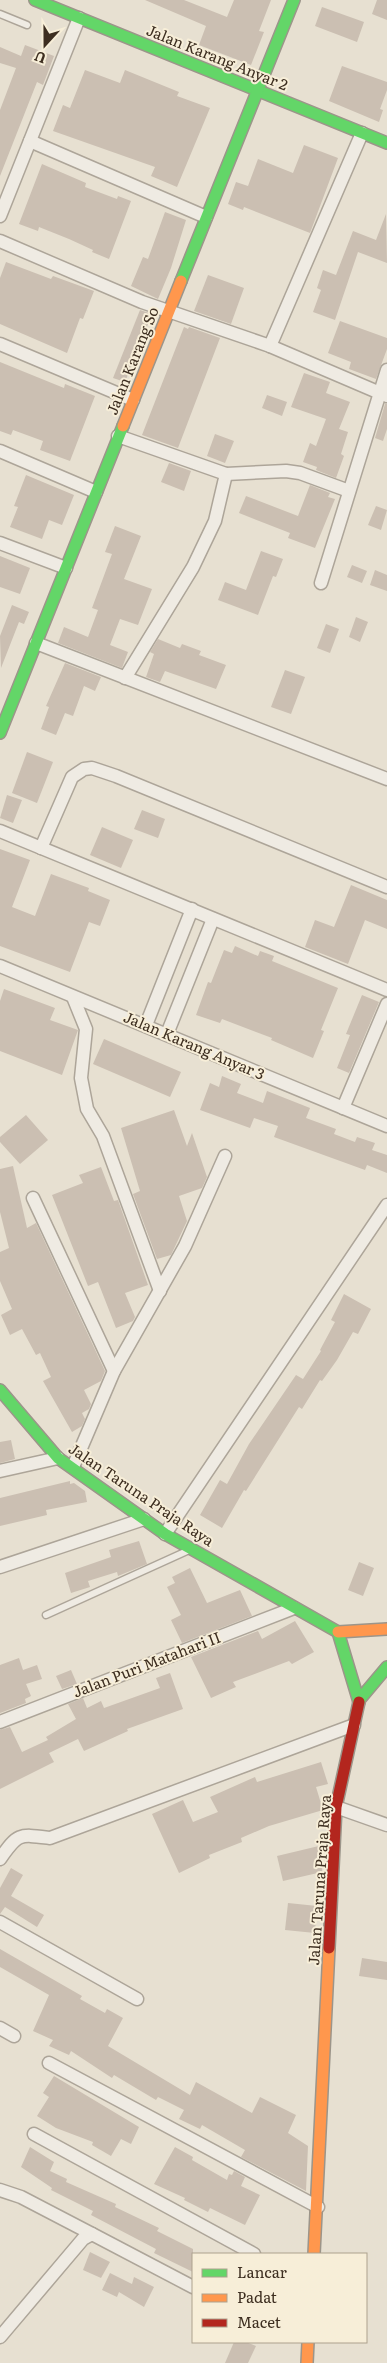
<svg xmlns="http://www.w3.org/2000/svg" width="387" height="2363" viewBox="0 0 387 2363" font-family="Literata,serif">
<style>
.building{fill:#cbbfb2}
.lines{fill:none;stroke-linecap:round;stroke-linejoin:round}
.lane-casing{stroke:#ada599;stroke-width:9}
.street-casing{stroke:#ada599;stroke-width:15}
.fast-casing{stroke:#9c958a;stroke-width:14}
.slow-casing{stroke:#9c958a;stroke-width:14}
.jam-casing{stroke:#9c958a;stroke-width:14}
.lane{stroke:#efebe3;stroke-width:6}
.street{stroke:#efebe3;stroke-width:12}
.fast{stroke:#63d668;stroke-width:11}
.slow{stroke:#ff974d;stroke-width:11}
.jam{stroke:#b3261e;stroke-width:11}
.labels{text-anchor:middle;stroke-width:4;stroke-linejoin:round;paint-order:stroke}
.street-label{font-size:15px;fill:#3d2e20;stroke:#f7eed8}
</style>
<rect width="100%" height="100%" fill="#e7e0d1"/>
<!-- building -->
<g class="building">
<path d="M145,0H184L227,17L234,0H271L259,31L264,32L251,65L199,45L206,26Z"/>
<path d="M377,0H387V20L372,14Z"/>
<path d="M322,7L364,22L357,42L315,26Z"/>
<path d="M25,45L54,56L43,85L37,82L0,176V110L16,68L0,63V47L21,56Z"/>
<path d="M342,66L387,82V90L380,109L383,110L379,122L329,101Z"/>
<path d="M85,70L120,83L125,70L179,92L177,96L210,108L177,187L151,176L155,167L53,131L63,105L70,108Z"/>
<path d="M304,145L338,158L310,233L244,207L243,210L228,204L236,182L248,186L258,159L293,173Z"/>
<path d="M42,164L86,183L85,187L117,199L118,196L131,201L109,259L92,252L93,250L69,239L39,227L38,231L19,224Z"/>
<path d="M165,212L186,220L171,268L158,299L131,286L143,257L148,259Z"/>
<path d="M386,214L387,263L358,252L335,320L313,312L321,290L317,288L323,270L336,275L353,231L376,240Z"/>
<path d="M6,262L51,279L53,276L94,291L83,319L80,318L67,353L0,324V278Z"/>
<path d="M208,275L244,288L231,324L194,311Z"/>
<path d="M140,310L152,314L125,382L113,378Z"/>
<path d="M340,321L387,338V349L376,379L349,369L351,362L328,353Z"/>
<path d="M184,327L188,329L189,327L220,338L178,448L142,435Z"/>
<path d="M0,362L64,388L65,384L95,396L70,461L40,450L43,441L13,430L11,435L0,431Z"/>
<path d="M304,373L330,382L326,393L350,402L339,429L348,432L341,454L344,456L336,478L316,470L317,467L303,462L310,443L316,446L326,419L291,407Z"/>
<path d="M267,395L287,402L282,416L262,408Z"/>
<path d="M385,404H387V429L383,441L375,438Z"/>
<path d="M215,434L234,441L225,463L207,456Z"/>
<path d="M169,463L191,471L184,491L161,482Z"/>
<path d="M26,475L74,495L62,525L49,520L42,539L10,527L18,507L14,506Z"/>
<path d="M310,485L330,493L328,497L335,499L315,548L288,538L290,533L239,513L246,496L298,516Z"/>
<path d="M376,506L387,510L381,530L368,525Z"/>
<path d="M115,526L141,536L124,579L152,589L138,625L120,619L110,645L128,652L122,668L58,643L64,627L88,637L98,610L92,608L112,554L105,552Z"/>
<path d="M261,551L283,559L276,577L273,576L258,615L218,600L225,582L246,590Z"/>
<path d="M0,556L30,568L20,594L0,587Z"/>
<path d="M352,565L367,571L362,583L347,577Z"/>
<path d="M375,570L387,575V591L370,585Z"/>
<path d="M12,605L29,612L24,624L19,622L1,668L0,636Z"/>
<path d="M356,617L368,622L360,642L349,637Z"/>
<path d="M326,624L339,629L330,653L317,648Z"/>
<path d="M158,639L180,648L182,644L201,651L199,655L226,665L216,689L165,671L160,682L146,677L154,654L150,652Z"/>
<path d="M65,663L101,677L95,691L84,686L73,716L65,713L56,735L41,729L49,707L46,706Z"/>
<path d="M285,670L305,677L291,714L271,707Z"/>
<path d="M27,752L53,762L37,803L12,793Z"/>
<path d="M7,795L22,800L13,823L0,818Z"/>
<path d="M142,810L165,819L158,838L134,829Z"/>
<path d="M102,827L133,840L121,868L90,855Z"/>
<path d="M0,849L30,860L12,907L35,916L51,874L89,888L88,891L110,900L100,926L89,922L70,972L0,946Z"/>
<path d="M351,885L387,900V929L365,920L348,964L305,947L315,920L334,927Z"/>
<path d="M235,946L258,956L260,951L274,956L272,961L338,988L321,1030L324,1031L313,1058L271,1040L272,1038L222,1019L220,1023L196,1015L208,982L211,983L224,950L232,953Z"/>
<path d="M4,989L55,1008L50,1020L78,1030L62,1075L0,1051V1001Z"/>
<path d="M362,995L379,1002L349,1073L337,1068L350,1035L346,1034Z"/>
<path d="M104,1039L181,1072L170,1097L93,1064Z"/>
<path d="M222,1076L241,1084L237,1093L263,1103L267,1091L310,1108L306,1118L336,1129L334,1134L355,1142L357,1137L375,1143L372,1150L387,1155V1173L367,1165L365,1170L274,1137L278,1126L254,1118L250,1128L200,1110L210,1083L219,1087Z"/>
<path d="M174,1110L187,1146L192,1133L207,1177L202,1188L179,1196L187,1221L171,1255L157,1259L133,1194L140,1191L121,1128Z"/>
<path d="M26,1115L48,1140L20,1164L0,1142V1137Z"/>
<path d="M13,1166L27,1228L36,1223L105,1371L101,1381L84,1390L91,1404L89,1409L82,1413L85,1419L82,1426L72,1432L43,1381L51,1377L40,1353L36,1355L22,1329L10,1335L1,1315L12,1309L0,1281V1252L9,1248L0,1212V1169Z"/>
<path d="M101,1167L114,1201L118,1200L148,1285L125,1293L135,1317L133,1321L116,1328L98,1282L88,1286L52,1195L83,1183L79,1175Z"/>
<path d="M344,1294L371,1309L358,1334L353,1332L337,1360L322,1381L320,1380L302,1409L299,1407L246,1491L244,1490L222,1528L200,1515L220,1480L227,1484L249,1444L296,1375L303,1379L321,1351L320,1350L335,1322L331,1320Z"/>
<path d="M11,1440L15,1459L0,1463V1442Z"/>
<path d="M70,1481V1484L74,1483L85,1491L87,1502L46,1510L47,1515L0,1526V1498Z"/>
<path d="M139,1541L147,1564L118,1576L117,1572L88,1581L90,1587L71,1593L65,1573L111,1557L109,1550Z"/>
<path d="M359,1562L374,1568L363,1596L348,1590Z"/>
<path d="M190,1568L207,1603L240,1590L252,1616L182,1643L171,1620L181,1615L167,1587L175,1583L172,1577Z"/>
<path d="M295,1621L314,1652L292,1664L289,1661L233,1682L236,1687L211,1698L191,1657L258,1631L262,1639Z"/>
<path d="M19,1658L23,1670L37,1665L42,1679L26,1684L31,1696L25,1699L26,1703L0,1713V1665Z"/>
<path d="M71,1670L77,1684L62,1689L56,1676Z"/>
<path d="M170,1673L183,1709L127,1729L128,1731L84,1751L78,1739L49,1753L54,1762L0,1789V1730L10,1727L22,1752L48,1740L46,1737L76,1719L68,1704L83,1698L87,1708L101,1701L104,1708L160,1688L156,1678Z"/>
<path d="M321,1762L328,1784L316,1787L323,1810L269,1826L241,1838L242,1842L209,1855L210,1858L179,1873L152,1814L183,1800L193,1822L218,1812L210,1797L255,1777L257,1782Z"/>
<path d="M323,1845L322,1872L283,1881L277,1856Z"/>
<path d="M11,1868L23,1875L11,1896L44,1915L37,1927L5,1907L0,1914V1888Z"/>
<path d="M288,1903L317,1906L315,1933L285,1930Z"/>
<path d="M0,1949L82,1996L80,1999L105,2013L107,2009L123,2018L108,2046L190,2095L196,2082L252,2113L260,2097L296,2115L288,2133L308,2146L306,2191L241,2157L245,2150L202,2125L200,2129L179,2119L184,2110L158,2097L156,2100L114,2075L112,2078L71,2051L69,2055L49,2046L53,2040L33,2031L49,1995L0,1967Z"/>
<path d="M362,1958L387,1962V1980L359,1976Z"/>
<path d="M54,2076L139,2127L131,2144L121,2139L111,2156L92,2145L93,2142L56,2128L37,2116L49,2097L43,2093Z"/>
<path d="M30,2147L54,2162L50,2171L67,2179L66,2182L116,2204L115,2207L159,2228L157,2231L193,2249V2272L154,2253L156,2249L91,2215L93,2211L51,2190L52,2188L21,2167Z"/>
<path d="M175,2147L193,2157L192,2160L227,2180L229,2174L232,2175L234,2171L245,2177L241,2186L260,2195L245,2225L210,2208L208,2212L184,2200L185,2198L154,2184Z"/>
<path d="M90,2252L110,2262L101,2278L83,2270Z"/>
<path d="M110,2273L132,2284L134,2277L154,2287L144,2307L119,2292L117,2297L102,2290Z"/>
<path d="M234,2342H246L256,2346L248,2363H225Z"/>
</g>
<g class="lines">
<defs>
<g id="lane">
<path d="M0,14L27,25"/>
<path d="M46,1615L187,1551"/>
</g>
<g id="street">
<path d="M30,141L206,217"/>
<path d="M0,216L79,18"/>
<path d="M0,241L142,302L270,346L387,396"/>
<path d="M0,344L133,400"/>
<path d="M270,346L362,133"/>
<path d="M118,436L226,474L215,521L193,567L125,678"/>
<path d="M0,451L96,492"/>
<path d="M226,474L286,471L300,473L349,491"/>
<path d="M0,543L66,568"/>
<path d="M321,583L387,370"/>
<path d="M36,643L387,779"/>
<path d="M0,831L387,990"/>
<path d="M41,848L72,777L84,769L92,768L116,776L387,887"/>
<path d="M0,966L387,1126"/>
<path d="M73,997L86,1029L81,1078L87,1109L103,1136L160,1291"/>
<path d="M146,1025L192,909"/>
<path d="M167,1034L213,919"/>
<path d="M343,1108L387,1004"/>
<path d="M33,1198L114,1371"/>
<path d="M73,1467L114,1371L185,1246L225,1156"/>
<path d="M0,1471L58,1458"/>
<path d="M165,1534L387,1205"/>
<path d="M0,1567L144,1519"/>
<path d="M0,1722L294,1608"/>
<path d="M336,1807L387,1825"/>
<path d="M0,1859C18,1833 19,1834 50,1838L354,1725"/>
<path d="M0,1922L137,1999"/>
<path d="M0,2028L14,2036"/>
<path d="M49,2063L318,2207"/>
<path d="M34,2134L254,2254"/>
<path d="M0,2190L21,2197L92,2234"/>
<path d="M0,2337L83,2239L92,2234L193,2287"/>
</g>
<g id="fast">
<path d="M35,0L387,143"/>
<path d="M181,281L294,0"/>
<path d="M0,733L123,426"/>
<path d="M0,1390L58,1458L165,1534L338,1632L359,1702"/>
<path d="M360,1699L387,1667"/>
</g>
<g id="slow">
<path d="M123,426L181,281"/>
<path d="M338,1632L387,1629"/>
<path d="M314,2254L329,1948"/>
<path d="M307,2363L308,2342"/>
</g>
<path id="jam" d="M329,1948L336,1807L359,1702"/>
</defs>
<!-- lane casing -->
<use href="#lane" class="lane-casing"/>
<!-- street casing -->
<use href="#street" class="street-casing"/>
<!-- fast casing -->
<use href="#fast" class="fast-casing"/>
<!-- slow casing -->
<use href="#slow" class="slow-casing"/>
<!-- jam casing -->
<use href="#jam" class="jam-casing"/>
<!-- lane -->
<use href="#lane" class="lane"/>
<!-- street -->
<use href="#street" class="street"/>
<!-- fast -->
<use href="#fast" class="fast"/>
<!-- slow -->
<use href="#slow" class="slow"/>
<!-- jam -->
<use href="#jam" class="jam"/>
</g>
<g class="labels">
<!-- street labels -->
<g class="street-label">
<text transform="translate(217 58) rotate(22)" y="5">Jalan Karang Anyar 2</text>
<text transform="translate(133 361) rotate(-68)" y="5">Jalan Karang So</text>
<text transform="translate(194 1046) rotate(23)" y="5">Jalan Karang Anyar 3</text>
<text transform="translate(141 1495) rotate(34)" y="5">Jalan Taruna Praja Raya</text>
<text transform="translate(147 1665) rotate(-21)" y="5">Jalan Puri Matahari II</text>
<text transform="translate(320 1880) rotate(-86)" y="5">Jalan Taruna Praja Raya</text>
</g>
</g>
<!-- legend -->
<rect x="192" y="2253" width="175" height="90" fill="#f7eed8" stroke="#ada18e"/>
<rect x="202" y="2269" width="25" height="8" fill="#63d668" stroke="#ada18e"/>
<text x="237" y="2278" font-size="15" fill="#3d2e20">Lancar</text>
<rect x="202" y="2294" width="25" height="8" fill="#ff974d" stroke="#ada18e"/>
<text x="237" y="2303" font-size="15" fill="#3d2e20">Padat</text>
<rect x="202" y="2319" width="25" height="8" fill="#b3261e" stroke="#ada18e"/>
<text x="237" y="2328" font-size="15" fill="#3d2e20">Macet</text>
<!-- north arrow -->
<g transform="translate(45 45) rotate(201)" stroke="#f7eed8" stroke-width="4" paint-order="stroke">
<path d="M0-4L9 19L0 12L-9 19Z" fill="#3d2e20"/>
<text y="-8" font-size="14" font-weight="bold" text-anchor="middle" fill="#3d2e20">U</text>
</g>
</svg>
